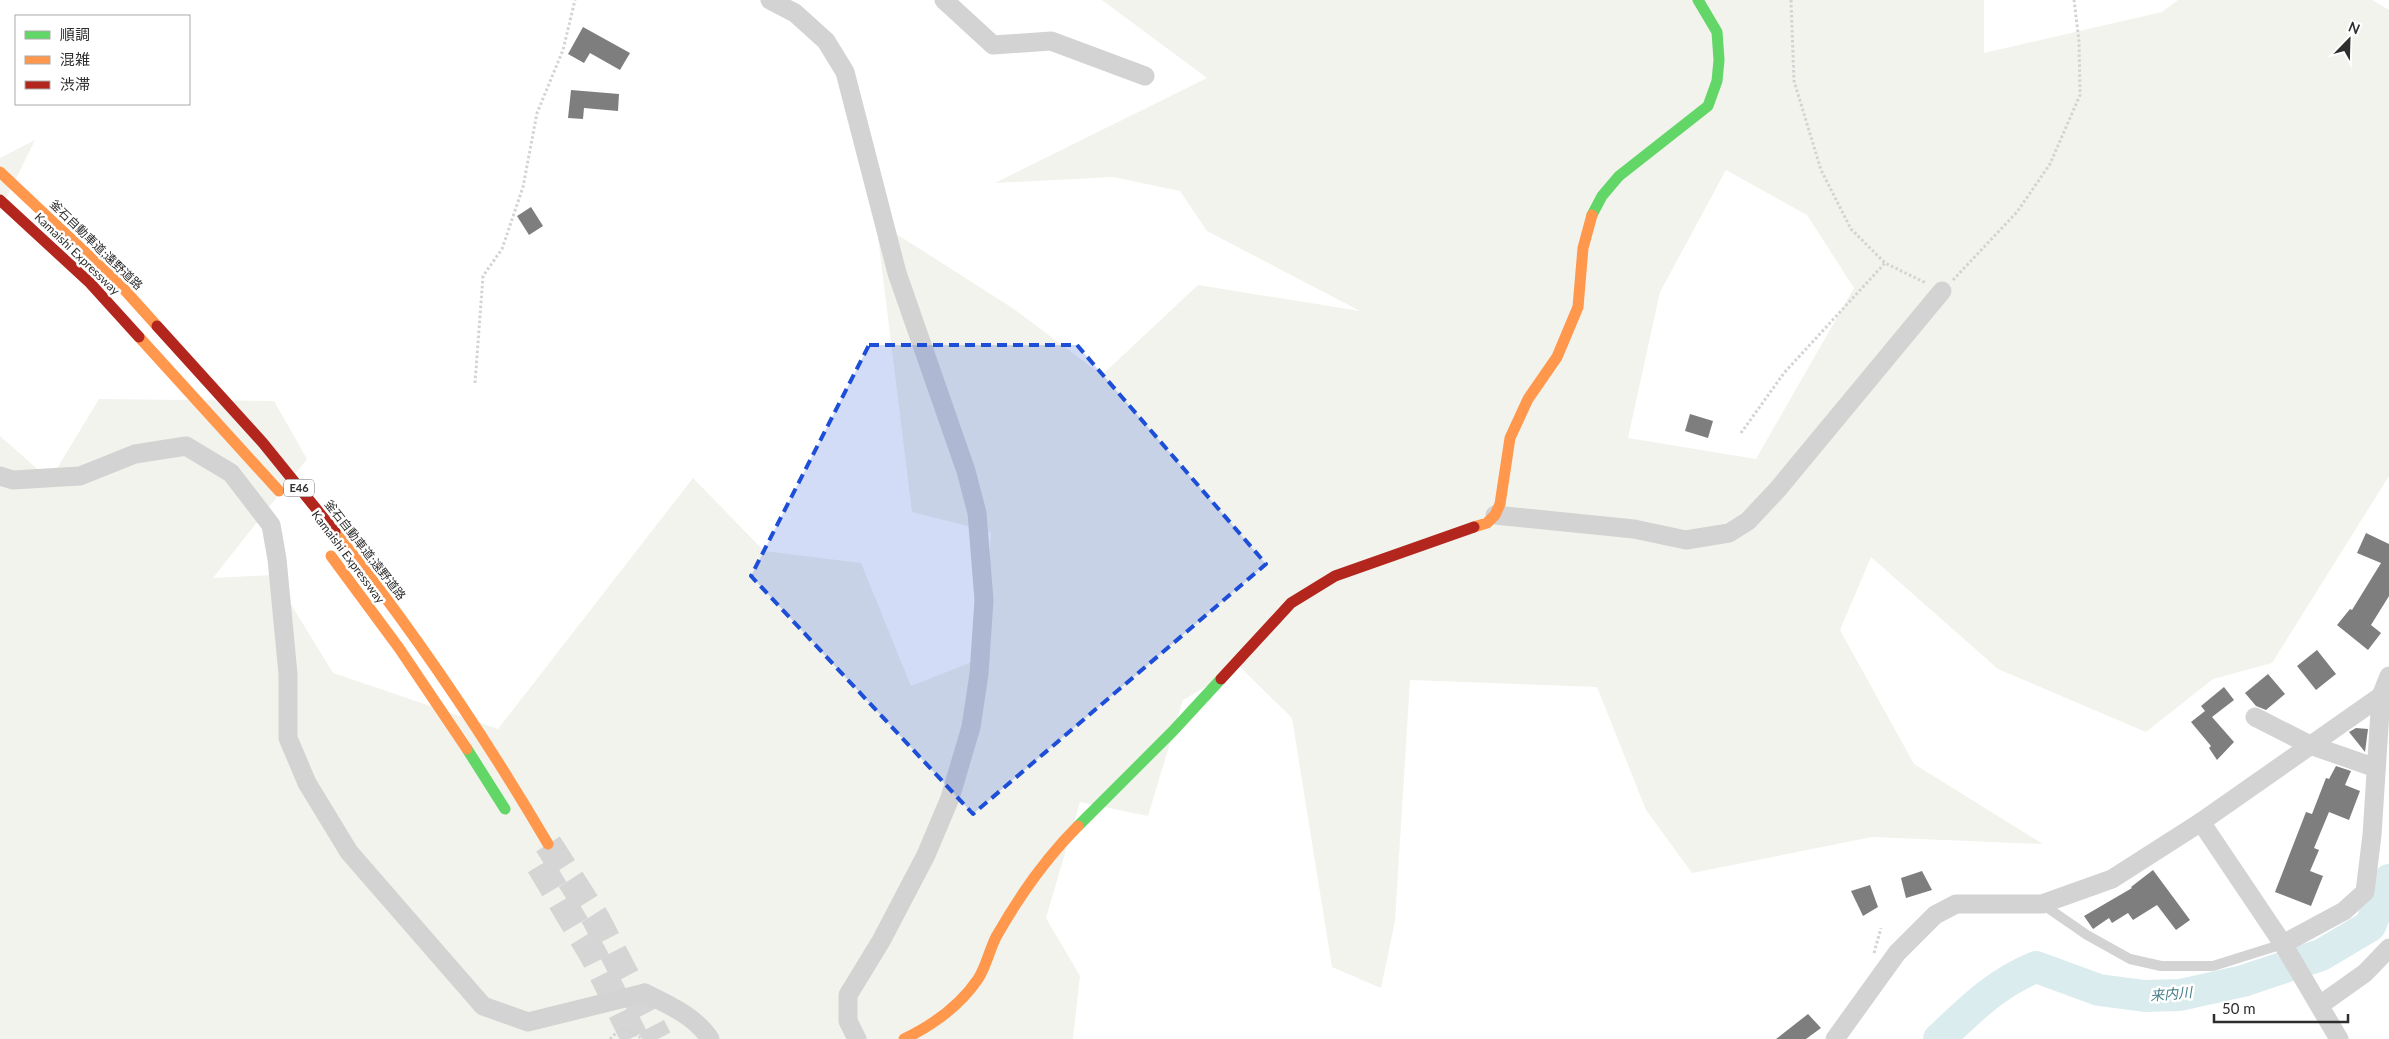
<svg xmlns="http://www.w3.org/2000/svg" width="2389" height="1039" viewBox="0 0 2389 1039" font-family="Lato,'Noto Sans JP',sans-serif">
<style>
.green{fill:#f2f3ec;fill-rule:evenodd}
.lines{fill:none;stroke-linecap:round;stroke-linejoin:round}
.river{stroke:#dbecef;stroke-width:32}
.building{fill:#7e7e7e}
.highway-tunnel{stroke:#d5d5d5;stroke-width:28;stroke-dasharray:28 14;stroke-linecap:butt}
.path{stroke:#d3d3d3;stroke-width:3;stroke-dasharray:2.5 2.5;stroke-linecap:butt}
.lane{stroke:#d3d3d3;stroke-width:10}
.street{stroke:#d3d3d3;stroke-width:19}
.fast{stroke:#63d668;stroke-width:11}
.slow{stroke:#ff974d;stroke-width:11}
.jam{stroke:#b3261e;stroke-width:11}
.marked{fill:#1d4ed8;fill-opacity:0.2;stroke:#1d4ed8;stroke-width:4;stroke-dasharray:10 6;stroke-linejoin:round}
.labels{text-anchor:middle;stroke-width:5;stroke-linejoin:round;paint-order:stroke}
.shield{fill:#fff;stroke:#6d6d6d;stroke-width:1}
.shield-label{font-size:11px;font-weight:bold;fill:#2e2e2e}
.street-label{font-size:12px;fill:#2e2e2e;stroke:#fff}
.water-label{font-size:14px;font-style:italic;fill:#447e88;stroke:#fff}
</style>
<rect width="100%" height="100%" fill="#fff"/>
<!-- green -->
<g class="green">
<path d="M1102,0H1984V53L2162,12L2178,0H2372L2389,10V476L2272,663L2213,679L2146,732L1998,669L1871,557L1840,630L1914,764L2043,844L1872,837L1692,873L1646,810L1597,687L1410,680L1395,921L1381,988L1332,967L1292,718L1240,667L1183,700L1148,816L1080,802L1046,918L1080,976L1073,1039H0V436L50,480L99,399L274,401L307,459L213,578L273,575L333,673L498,729L693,478L764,551L861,563L911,686L982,658L991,532L912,512L876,221L1014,309L1102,375L1198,285L1360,311L1207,231L1180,191L1113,177L995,183L1207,78ZM1726,170L1807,215L1854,288L1756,459L1628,438L1660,292Z"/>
<path d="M35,140L0,211V158Z"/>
</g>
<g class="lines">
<!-- river -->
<path class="river" d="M1939,1039C1970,1010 1996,983 2036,967L2099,990L2145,996L2180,995L2243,981L2321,955L2370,926L2389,880"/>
</g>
<!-- building -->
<g class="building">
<path d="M583,27L630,53L620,70L590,53L584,63L568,54Z"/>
<path d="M571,90L619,94L618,111L584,108L583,119L568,118Z"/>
<path d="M531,207L543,226L529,235L517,216Z"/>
<path d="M1690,414L1713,421L1708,438L1685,431Z"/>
<path d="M2366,533L2389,544V596L2371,625L2381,633L2368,650L2337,625L2350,609L2352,610L2381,563L2357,553Z"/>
<path d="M2317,650L2336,674L2316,690L2297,666Z"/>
<path d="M2268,674L2285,694L2266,710L2256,706L2245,693Z"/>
<path d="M2224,687L2234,700L2212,717L2234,742L2217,760L2209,748L2211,746L2191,722L2205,711L2201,706Z"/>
<path d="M2356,728L2368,729L2365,752L2349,732Z"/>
<path d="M2336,766L2351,771L2345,785L2360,791L2349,820L2329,812L2314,848L2319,850L2310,871L2323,876L2311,906L2275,892L2306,812L2312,814L2326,778L2329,779Z"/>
<path d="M2153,870L2190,920L2176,930L2157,905L2133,920L2128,913L2112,923L2109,918L2093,929L2084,916L2132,888L2131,887Z"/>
<path d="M1922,871L1932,890L1906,898L1901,878Z"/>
<path d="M1870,885L1878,907L1863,916L1851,891Z"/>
<path d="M1808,1014L1821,1028L1806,1039H1776Z"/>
</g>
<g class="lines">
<!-- highway-tunnel -->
<g class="highway-tunnel">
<path d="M548,844L596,919L658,1039"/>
<path d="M540,865L594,956L635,1039"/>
</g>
<!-- path -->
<g class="path">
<path d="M1791,0L1794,81L1821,170L1851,229L1885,263L1926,283"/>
<path d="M1953,280L2017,212L2050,164L2080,95L2079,41L2074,0"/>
<path d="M475,383L483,276L502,249L523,187L537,113L563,50L575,0"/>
<path d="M1741,433L1784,373L1885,263"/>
<path d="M1874,953L1881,928"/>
<path d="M610,1039L621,1028L644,1039"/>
</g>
<!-- lane -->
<path class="lane" d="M2042,904L2087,935L2130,959L2161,966H2213L2283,944"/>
<!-- street -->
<g class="street">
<path d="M770,0L795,13L826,41L845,72L897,273L966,471L977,513L984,600L979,674L971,727L950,798L926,855L881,941L848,995V1021L857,1039"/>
<path d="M944,0L993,45L1051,41L1145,76"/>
<path d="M0,476L13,480L80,476L135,454L186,446L231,473L271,525L277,559L288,674V738L307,783L349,852L483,1006L528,1022L645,993C669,1005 695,1016 710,1039"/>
<path d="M1495,515L1634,529L1686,540L1729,533L1748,521L1778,489L1942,291"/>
<path d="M2255,717L2310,745L2376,768"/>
<path d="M2201,822L2283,944L2339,1039"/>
<path d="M2283,944L2344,911L2365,892L2372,835L2381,696L2389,676"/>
<path d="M2320,1005L2365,973L2389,948"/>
<path d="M1835,1039L1897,953L1935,915L1956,904H2042L2112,879L2201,822L2381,696"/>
</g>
<!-- fast -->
<g class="fast">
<path d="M1592,215L1602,196L1619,176L1708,106L1717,81L1719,60L1717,32L1698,0"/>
<path d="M467,749L505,809"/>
<path d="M1078,826L1173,731L1221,679"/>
</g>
<!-- slow -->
<g class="slow">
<path d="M0,172L122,287L157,326"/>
<path d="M139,337L279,491"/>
<path d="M1474,527L1487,523L1495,515L1500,504L1510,438L1528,399L1557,357L1578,307L1583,248L1592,215"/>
<path d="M335,532C414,631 484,735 548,844"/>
<path d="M331,556L399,648L467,749"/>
<path d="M904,1039C933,1025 959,1007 978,979C986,967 989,951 996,937C1018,898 1046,858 1078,826"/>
</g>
<!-- jam -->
<g class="jam">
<path d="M0,200L90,283L139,337"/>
<path d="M157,326L263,443L335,532"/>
<path d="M1221,679L1291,603L1335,576L1474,527"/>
</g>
</g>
<!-- marked area -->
<path class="marked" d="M869,345H1077L1266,564L973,814L751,576Z"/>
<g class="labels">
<!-- shield labels -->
<rect class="shield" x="284" y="479.5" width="30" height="17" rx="4"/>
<g class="shield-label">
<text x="299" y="492">E46</text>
</g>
<!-- street labels -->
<g class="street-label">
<text transform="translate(96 245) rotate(44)" y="4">釜石自動車道;遠野道路</text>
<text transform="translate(77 254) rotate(44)" y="4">Kamaishi Expressway</text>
<text transform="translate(365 550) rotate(52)" y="4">釜石自動車道;遠野道路</text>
<text transform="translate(348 557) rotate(53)" y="4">Kamaishi Expressway</text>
</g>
<!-- water labels -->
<g class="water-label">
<text transform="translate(2171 994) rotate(-5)" y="5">来内川</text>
</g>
</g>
<!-- legend -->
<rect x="15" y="15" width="175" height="90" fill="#ffffff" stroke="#ababab"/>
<rect x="25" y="31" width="25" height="8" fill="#63d668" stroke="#ababab"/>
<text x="60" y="40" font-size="15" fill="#2e2e2e">順調</text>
<rect x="25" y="56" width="25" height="8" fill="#ff974d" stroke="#ababab"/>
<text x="60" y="65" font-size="15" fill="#2e2e2e">混雑</text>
<rect x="25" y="81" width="25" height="8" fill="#b3261e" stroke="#ababab"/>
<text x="60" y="90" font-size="15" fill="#2e2e2e">渋滞</text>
<!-- north arrow -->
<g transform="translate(2349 40) rotate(23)" stroke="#ffffff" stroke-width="4" paint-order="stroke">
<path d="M0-4L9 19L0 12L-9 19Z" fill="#2e2e2e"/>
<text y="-8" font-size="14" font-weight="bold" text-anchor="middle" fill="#2e2e2e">N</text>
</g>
<!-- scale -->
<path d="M2214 1014v8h134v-8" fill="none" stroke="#2e2e2e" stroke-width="2.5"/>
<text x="2222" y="1014" font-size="15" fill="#2e2e2e" stroke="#ffffff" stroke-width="4" paint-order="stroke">50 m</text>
</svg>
